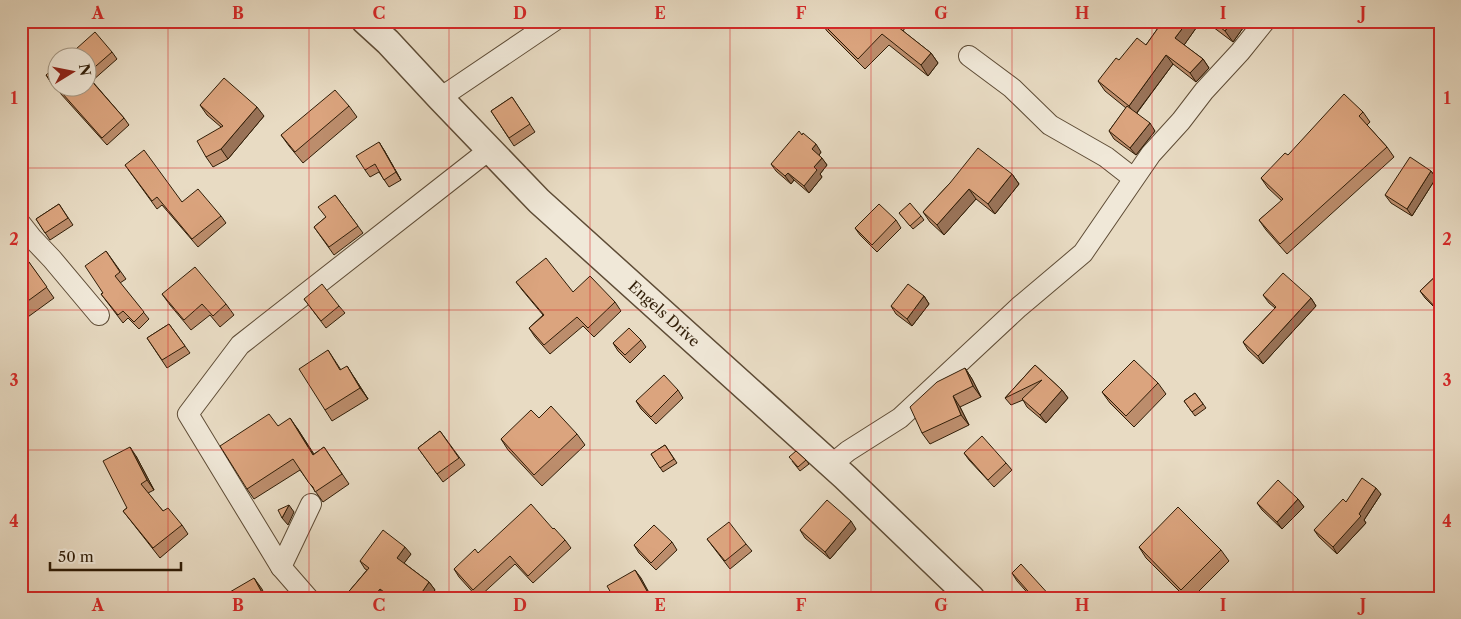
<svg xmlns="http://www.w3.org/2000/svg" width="1461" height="619" viewBox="0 0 1461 619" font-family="'Libre Caslon Text',serif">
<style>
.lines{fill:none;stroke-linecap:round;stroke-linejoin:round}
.minor-casing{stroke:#5e4c36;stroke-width:22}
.tertiary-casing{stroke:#5e4c36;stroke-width:29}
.minor{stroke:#f0e8d8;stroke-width:20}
.tertiary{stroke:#f0e8d8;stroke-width:26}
.wall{fill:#bc8d6c;stroke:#301d07}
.shaded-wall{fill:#997358;stroke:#301d07}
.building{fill:#dba47e;stroke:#301d07}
.grid{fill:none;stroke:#d62828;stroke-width:1;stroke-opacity:0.55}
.labels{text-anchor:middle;stroke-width:5;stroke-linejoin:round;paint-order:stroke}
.street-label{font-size:15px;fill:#301d07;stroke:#f0e8d8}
.neatline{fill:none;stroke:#d62828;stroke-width:2}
.grid-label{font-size:16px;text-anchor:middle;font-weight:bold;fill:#d62828}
</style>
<rect width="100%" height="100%" fill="#e8dbc3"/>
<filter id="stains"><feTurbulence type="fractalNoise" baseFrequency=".004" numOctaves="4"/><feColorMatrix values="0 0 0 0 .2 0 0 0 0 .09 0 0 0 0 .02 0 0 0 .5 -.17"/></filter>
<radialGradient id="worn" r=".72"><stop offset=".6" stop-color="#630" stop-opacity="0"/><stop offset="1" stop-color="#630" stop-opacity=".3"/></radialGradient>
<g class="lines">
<defs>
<g id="minor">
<path d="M969,56L1012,88L1050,125L1106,157L1133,178"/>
<path d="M440,98L554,21"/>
<path d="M21,224L32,238L52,259L99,315"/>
<path d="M831,465L848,451L900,418L1019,307L1083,253L1151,154L1181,121L1204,91L1240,52L1265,21"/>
<path d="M281,567L311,504"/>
<path d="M308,598L281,567L188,414L240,345L489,150"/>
</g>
<path id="tertiary" d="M365,21L388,42L440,98L539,201L845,477L971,598"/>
</defs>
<!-- minor casing -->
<use href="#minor" class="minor-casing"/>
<!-- tertiary casing -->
<use href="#tertiary" class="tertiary-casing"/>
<!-- minor -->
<use href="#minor" class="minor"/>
<!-- tertiary -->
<use href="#tertiary" class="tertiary"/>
</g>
<!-- wall -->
<g class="wall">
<path d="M820,21H901L905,28L903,31L931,53L938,63L928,76L889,45L865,69L827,31Z"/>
<path d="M1163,21H1201L1184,45L1203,59L1209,68L1196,82L1173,64L1137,113L1155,131L1136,155L1114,139L1109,131L1126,108L1105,91L1098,81L1119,60L1146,45Z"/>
<path d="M1205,21H1248L1233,42Z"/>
<path d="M112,52L117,59L92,81L124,118L129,125L107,145L51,83L46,75L88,88V58Z"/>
<path d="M512,97L535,132L514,146L491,111Z"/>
<path d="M200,105L264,116L228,159L213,167L206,157L221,127L207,115Z"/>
<path d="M349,106L357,117L303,163L289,146L281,135Z"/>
<path d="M1363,112L1370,122L1367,125L1387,147L1394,157L1287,254L1266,230L1259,220L1282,201L1268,188L1261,178L1288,155Z"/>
<path d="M384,150L401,180L389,187L379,172L370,177L365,170Z"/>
<path d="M821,152L819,155L827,165L820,174L822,177L809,193L794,180L791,184L776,171L771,164Z"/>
<path d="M125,165L182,202L221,216L226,223L198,247L162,205L157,209Z"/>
<path d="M1431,171L1436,178L1412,216L1391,203L1385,195Z"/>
<path d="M1012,174L1019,184L995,214L976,199L944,235L930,222L923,212L950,183Z"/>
<path d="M335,195L363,233L334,255L314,227L326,217Z"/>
<path d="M59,204L73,225L50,240L36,219Z"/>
<path d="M899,213L921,216L924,220L913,229Z"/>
<path d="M896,220L901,228L877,252L860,235L855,228Z"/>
<path d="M21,251L54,298L21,322Z"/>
<path d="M106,251L126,279L120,283L149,319L139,329L128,318L123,323L101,294L103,293Z"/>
<path d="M1440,272V313L1425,298L1420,291Z"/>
<path d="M516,282L573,292L615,302L621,311L594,337L583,326L550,354L535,337L529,328L543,315L523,291Z"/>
<path d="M162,294L226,304L234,315L220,327L210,315L191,330L170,305Z"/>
<path d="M1263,295L1311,298L1316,306L1263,364L1248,350L1243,342L1275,308L1269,303Z"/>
<path d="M924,296L929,304L912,326L896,314L891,306Z"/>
<path d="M304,299L339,306L345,313L326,328Z"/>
<path d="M169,324L190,353L167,368L147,338Z"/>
<path d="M641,340L646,347L630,363L618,351L613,343Z"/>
<path d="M328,350L341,370L354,377L368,399L332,421L325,410Z"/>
<path d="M1035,365L1062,390L1068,398L1046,423L1027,407L1023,400L1011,405L1005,398Z"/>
<path d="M965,368L972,379L981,397L960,407L969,425L930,444L922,433Z"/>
<path d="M1158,383L1166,394L1134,427L1110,403L1102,392Z"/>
<path d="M678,390L683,398L656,424L641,409L636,401Z"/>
<path d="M1195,393L1206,408L1195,416L1184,401Z"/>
<path d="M539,418L577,434L585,445L542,486L508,450L501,439Z"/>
<path d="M278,426L297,428L314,454L324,447L349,484L323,502L300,470L254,499L247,489Z"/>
<path d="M440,431L465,465L443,482L418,448Z"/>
<path d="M665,445L677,463L663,472L651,454Z"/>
<path d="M964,453L1006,463L1012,470L994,487L969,460Z"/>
<path d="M136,456L154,490L148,493L163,511L182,525L188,534L160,558L123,511L127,508Z"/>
<path d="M806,460L809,464L800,471L792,461Z"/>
<path d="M1381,494L1364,520L1366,523L1337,554L1319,537L1314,530L1346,502Z"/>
<path d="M1298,499L1304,507L1282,529L1262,510L1257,503Z"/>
<path d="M553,529L565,540L571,548L533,583L515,564L478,598L459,577L454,569L478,553Z"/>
<path d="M856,529L830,559L805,538L800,530Z"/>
<path d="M707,539L746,544L752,551L730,569Z"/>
<path d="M672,542L677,550L656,570L639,553L634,545Z"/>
<path d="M1139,547L1221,550L1229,561L1192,598H1186L1146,558Z"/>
<path d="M411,554L404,563L429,582L435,590L429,598H387L385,597L384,598H346L345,596L367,570L365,569L360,561Z"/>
<path d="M1012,573L1052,598H1032L1017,581Z"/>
</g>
<!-- shaded-wall -->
<g class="shaded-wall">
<path d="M1188,21H1201L1182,48L1175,38Z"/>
<path d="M1232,21H1248L1233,42L1225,31Z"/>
<path d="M931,53L938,63L928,76L921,65Z"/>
<path d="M1166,55L1173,64L1135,115L1129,106Z"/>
<path d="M1203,59L1209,68L1196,82L1190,73Z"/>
<path d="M257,107L264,116L228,159L221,149Z"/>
<path d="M1150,123L1155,131L1136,155L1130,148Z"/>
<path d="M379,142L384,150L401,180L396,172Z"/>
<path d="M816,144L821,152L818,157L812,149Z"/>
<path d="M822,158L827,165L820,174L822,177L809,193L804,186L814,167Z"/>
<path d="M1431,171L1436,178L1412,216L1407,209Z"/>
<path d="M788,173L794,180L791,184L785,176Z"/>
<path d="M1012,174L1019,184L995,214L988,204Z"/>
<path d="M969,189L976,199L944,235L937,225Z"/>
<path d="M924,296L929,304L912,326L907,319Z"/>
<path d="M1311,298L1316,306L1263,364L1258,356Z"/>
<path d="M347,366L368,399L360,388Z"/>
<path d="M965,368L972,379L981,397L973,386Z"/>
<path d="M1062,390L1068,398L1046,423L1040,415Z"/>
<path d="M953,396L960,407L969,425L961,415Z"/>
<path d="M290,418L297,428L320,465L313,455Z"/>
<path d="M130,447L136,456L154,490L147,480Z"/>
<path d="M1376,488L1381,494L1364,520L1366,523L1337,554L1333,547L1359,514Z"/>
<path d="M1298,499L1304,507L1282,529L1277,522Z"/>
<path d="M289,505L294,512L288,525L282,518Z"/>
<path d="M851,521L856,529L830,559L825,552Z"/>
<path d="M405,547L411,554L402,566L397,558Z"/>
<path d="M635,570L641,578L652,598H651Z"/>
<path d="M254,578L262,589L266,598H265Z"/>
<path d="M429,582L435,590L429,598H418Z"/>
<path d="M380,589L385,597L384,598H373Z"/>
</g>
<!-- building -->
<g class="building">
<path d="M820,21H894L893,23L931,53L921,65L882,34L858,59Z"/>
<path d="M1163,21H1188L1175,38L1203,59L1190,73L1166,55L1129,106L1098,81L1116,58L1119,60L1137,38L1146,45Z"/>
<path d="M1212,21H1232L1225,31Z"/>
<path d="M95,32L112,52L88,73V58H66Z"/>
<path d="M58,65V88H88V77L124,118L102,138L46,75Z"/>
<path d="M224,78L257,107L221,149L206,157L197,141L223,126L200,105Z"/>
<path d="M335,90L349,106L295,152L281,135Z"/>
<path d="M1344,94L1363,112L1359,116L1387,147L1280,244L1259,220L1283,199L1261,178L1285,153L1288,155Z"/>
<path d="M512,97L530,124L509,138L491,111Z"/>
<path d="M1127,106L1150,123L1130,148L1109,131Z"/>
<path d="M799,131L802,135L803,133L816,144L812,149L822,158L814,167L817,170L804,186L788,173L785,176L771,164Z"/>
<path d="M379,142L396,172L384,180L375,164L365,170L356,156Z"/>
<path d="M978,148L1012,174L988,204L969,189L937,225L923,212L950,183Z"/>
<path d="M144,150L182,202L198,189L221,216L192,239L157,197L152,201L125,165Z"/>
<path d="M1410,157L1431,171L1407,209L1385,195Z"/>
<path d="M335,195L358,226L329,247L314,227L326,217L318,207Z"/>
<path d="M910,203L921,216L910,226L899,213Z"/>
<path d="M59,204L68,218L45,233L36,219Z"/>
<path d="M879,204L896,220L872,245L855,228Z"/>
<path d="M21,251L47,287L21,306Z"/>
<path d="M106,251L120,272L115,276L144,312L134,322L123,311L118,315L101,294L103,293L85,266Z"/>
<path d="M546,258L573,292L590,276L615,302L588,328L577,317L544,345L529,328L544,315L516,282Z"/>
<path d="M195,267L226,304L213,316L202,304L184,320L162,294Z"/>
<path d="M1440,272V312L1420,291Z"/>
<path d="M1283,273L1311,298L1258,356L1243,342L1276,307L1263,295Z"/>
<path d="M322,284L339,306L321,321L304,299Z"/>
<path d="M908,284L924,296L907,319L891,306Z"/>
<path d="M169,324L185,346L162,360L147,338Z"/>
<path d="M629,328L641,340L625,355L613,343Z"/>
<path d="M328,350L340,370L347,366L360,388L325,410L299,369Z"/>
<path d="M1134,360L1158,383L1126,416L1102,392Z"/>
<path d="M1035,365L1062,390L1040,415L1022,399L1042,380L1005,398Z"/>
<path d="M965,368L973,386L953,396L961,415L922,433L910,407L937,382Z"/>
<path d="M664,375L678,390L651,417L636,401Z"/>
<path d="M1195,393L1203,404L1192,412L1184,401Z"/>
<path d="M551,406L577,434L534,475L501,439L531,410L539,418Z"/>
<path d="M269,414L278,426L290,418L313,455L324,447L342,474L315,492L313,487L309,483L293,459L247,489L220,446Z"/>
<path d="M440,431L459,458L437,474L418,448Z"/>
<path d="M982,436L1006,463L988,480L964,453Z"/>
<path d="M665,445L674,459L660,468L651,454Z"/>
<path d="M130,447L147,480L141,484L163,511L168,508L182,525L153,548L123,511L127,508L103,461Z"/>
<path d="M796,451L806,460L798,467L789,457Z"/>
<path d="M1362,478L1376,488L1359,514L1361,516L1333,547L1314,530L1343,499L1346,502Z"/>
<path d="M1278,480L1298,499L1277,522L1257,503Z"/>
<path d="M827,500L851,521L825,552L800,530Z"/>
<path d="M531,504L553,529L554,528L565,540L528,576L510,556L473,590L454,569L475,549L478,553Z"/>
<path d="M289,505L282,518L278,510Z"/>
<path d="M1178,507L1221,550L1181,590L1139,547Z"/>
<path d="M729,522L746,544L725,561L707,539Z"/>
<path d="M654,525L672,542L651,563L634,545Z"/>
<path d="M383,530L405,547L397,558L429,582L418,598H392L380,589L373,598H347L345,596L369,568L360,561Z"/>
<path d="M1021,564L1052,598H1034L1012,573Z"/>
<path d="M635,570L651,598H614L607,586Z"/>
<path d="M254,578L265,598H224L223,596Z"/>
</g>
<!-- grid -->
<path class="grid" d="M168,21V598M309,21V598M449,21V598M590,21V598M730,21V598M871,21V598M1012,21V598M1152,21V598M1293,21V598M21,168H1440M21,310H1440M21,450H1440"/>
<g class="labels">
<!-- street labels -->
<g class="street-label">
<text transform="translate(664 314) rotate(42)" y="5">Engels Drive</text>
</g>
</g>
<!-- margin -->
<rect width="1461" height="619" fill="none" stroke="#e8dbc3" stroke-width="55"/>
<!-- north arrow -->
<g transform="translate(72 72) rotate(80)"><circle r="24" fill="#f0e8d8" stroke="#a39784"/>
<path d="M0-4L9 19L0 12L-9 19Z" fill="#8f2418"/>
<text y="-8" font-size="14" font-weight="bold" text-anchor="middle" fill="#301d07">N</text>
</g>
<!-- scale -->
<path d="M50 562v8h131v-8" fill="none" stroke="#301d07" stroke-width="2.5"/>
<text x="58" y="562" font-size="15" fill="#301d07" stroke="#f0e8d8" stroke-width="4" paint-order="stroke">50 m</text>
<rect x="28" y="28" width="1406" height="564" class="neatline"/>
<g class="grid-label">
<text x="98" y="19">A</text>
<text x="238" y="19">B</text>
<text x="379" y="19">C</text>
<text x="520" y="19">D</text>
<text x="660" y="19">E</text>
<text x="801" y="19">F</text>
<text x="941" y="19">G</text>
<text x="1082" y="19">H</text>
<text x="1223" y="19">I</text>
<text x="1363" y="19">J</text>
<text x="14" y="104">1</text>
<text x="1447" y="104">1</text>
<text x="14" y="245">2</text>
<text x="1447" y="245">2</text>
<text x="14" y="386">3</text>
<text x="1447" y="386">3</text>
<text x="14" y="527">4</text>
<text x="1447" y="527">4</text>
<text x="98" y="611">A</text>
<text x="238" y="611">B</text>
<text x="379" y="611">C</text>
<text x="520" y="611">D</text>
<text x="660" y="611">E</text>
<text x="801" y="611">F</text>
<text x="941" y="611">G</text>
<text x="1082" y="611">H</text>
<text x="1223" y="611">I</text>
<text x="1363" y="611">J</text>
</g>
<rect width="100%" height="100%" filter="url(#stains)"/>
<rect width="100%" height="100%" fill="url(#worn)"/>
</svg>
